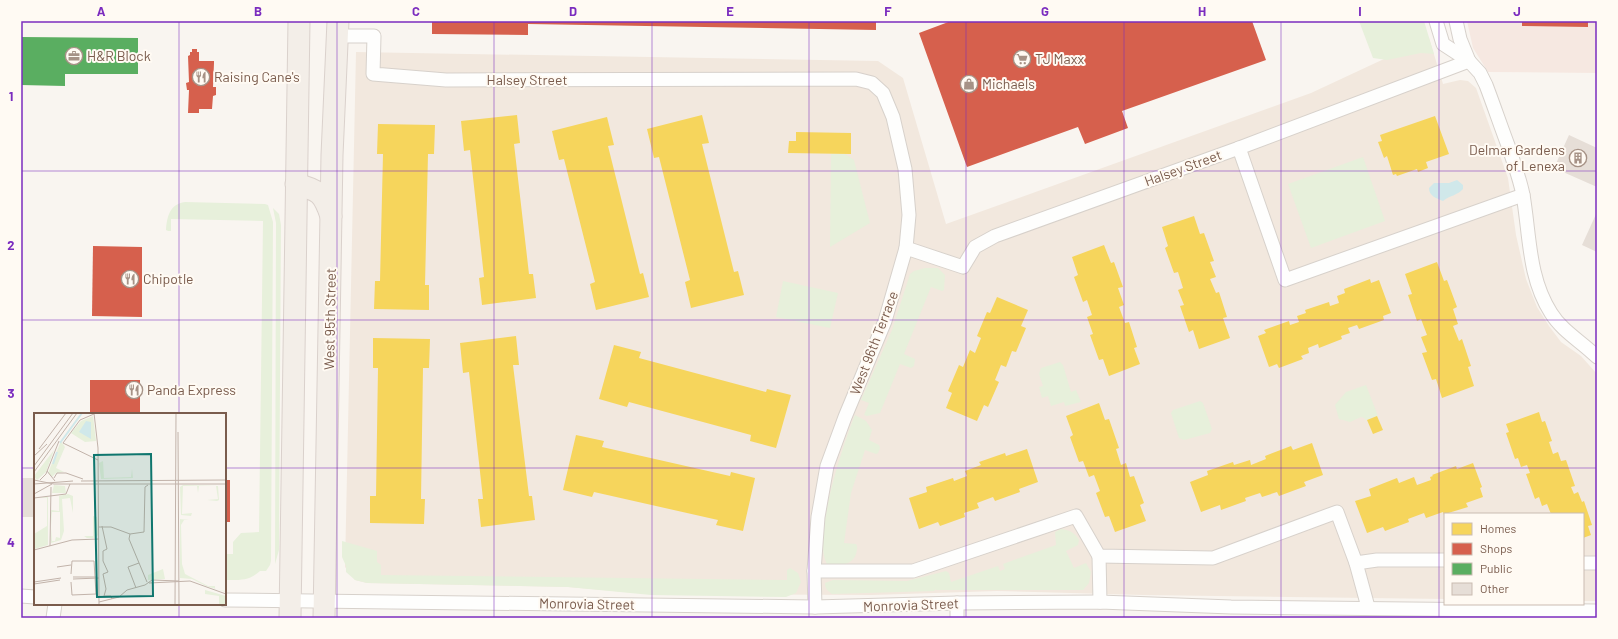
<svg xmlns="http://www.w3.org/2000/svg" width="1618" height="639" viewBox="0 0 1618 639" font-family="Barlow,sans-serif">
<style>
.residential{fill:#f2e8de}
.commercial{fill:#f6e8e1}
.green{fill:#e7f0db}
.water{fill:#d0e8ea}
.homes{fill:#f6d55c}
.shops{fill:#d6604d}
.public{fill:#5aae61}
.building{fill:#e6ded7}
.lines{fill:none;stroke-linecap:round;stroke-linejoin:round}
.street-casing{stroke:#d7d1cb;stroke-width:15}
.primary-casing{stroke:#dad1cc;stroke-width:23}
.street{stroke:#fefefd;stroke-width:13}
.primary{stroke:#f3eee8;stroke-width:21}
.grid{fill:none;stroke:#7b2cbf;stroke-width:1;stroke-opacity:0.55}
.labels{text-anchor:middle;stroke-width:4;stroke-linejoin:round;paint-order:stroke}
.poi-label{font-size:14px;fill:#7a5c4d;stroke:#fffaf3;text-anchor:start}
.street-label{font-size:14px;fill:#7a5c4d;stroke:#fffaf3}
.inset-river{fill:none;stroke:#d0e8ea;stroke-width:2}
.inset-road{fill:none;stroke:#c2b3aa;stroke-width:1}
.view{fill:#0f766e;fill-opacity:0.15;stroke:#0f766e;stroke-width:2}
.inset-edge{fill:none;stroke:#7a5c4d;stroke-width:2}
.neatline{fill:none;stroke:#7b2cbf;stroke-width:1.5}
.grid-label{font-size:13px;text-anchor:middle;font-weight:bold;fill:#7b2cbf}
</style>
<rect width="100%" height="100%" fill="#f9f5f0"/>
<!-- residential -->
<path class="residential" d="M1429,38L1443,84L1460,80L1468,81L1476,88L1508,178L1516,235L1526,279L1537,307L1549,326L1561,342L1581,356L1597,374V601H1583V514H1445V599L1143,595L997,591L872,595L648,594L568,587L367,583L355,580L345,567L356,52L878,61L903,78L946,224L1311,93Z"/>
<!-- commercial -->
<path class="commercial" d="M1467,21H1597V73L1488,72L1473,48Z"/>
<!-- green -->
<g class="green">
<path d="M1359,21H1424L1434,54L1421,53L1387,60L1373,58Z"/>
<path d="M831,154H845L854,160L870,223L830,247Z"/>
<path d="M1363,157L1385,221L1311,248L1288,184Z"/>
<path d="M185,202L265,204L268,205L273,222L271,561L270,565L266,571H260C249,581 240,580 225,580V554H233V542L241,533L259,532L263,221L171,219V231H168L166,230C167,216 170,204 185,202Z"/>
<path d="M273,208L279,214L281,225L279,539V550L275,564L276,223Z"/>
<path d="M925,268H938L945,275L944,290L942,291L931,287L904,354L915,359L914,366L911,368L900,364L880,413L867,416L864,415L869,403L861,400L892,330L910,274L914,271Z"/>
<path d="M783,281L838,293L830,328L776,317Z"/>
<path d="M1060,362L1063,365L1071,392L1076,390L1081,402L1065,406L1064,402L1051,406L1048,396L1042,398L1039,387L1043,386L1039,374L1041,368Z"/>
<path d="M1366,385L1378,416L1366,420L1364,418L1361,417L1350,422L1339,419L1335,405L1346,392Z"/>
<path d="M1200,401L1203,403L1212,429L1210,433L1184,440L1179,438L1171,413L1173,410Z"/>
<path d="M855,415L866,421L872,430L869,440L879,445L880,448L878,453L876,454L865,450L851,493L844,543L856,544C858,548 857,550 856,554C852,566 838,566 827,564C812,538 843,444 855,415Z"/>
<path d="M1061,529C1070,530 1075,533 1079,540L1078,545L1066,551L1074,568L1086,563L1091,572L1089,583L1083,590H936V589L934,591L832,594C828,591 825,589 825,583L833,580L907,581L946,571L949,573L951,582L998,566L1000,571L1005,569L1003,564L1056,545L1055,532Z"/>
<path d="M342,541L377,551V562L381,565V575L787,580V570L790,568L798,573L801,582L796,593L786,597L651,595L568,587L367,583L355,580L346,572V566L342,557Z"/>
</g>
<!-- water -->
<path class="water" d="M1457,180L1463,185V189C1458,195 1449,196 1443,201C1436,198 1429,196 1429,188L1434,183H1449Z"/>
<!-- homes -->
<g class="homes">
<path d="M517,115L520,143L514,144L529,274H533L536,298L482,305L479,278L484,277L470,150L464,151L461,121Z"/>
<path d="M702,115L709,143L702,144L734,272L738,271L744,295L691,308L685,282L690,280L659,157L654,158L647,129Z"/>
<path d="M1435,116L1449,154L1426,162L1428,168L1418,172L1417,169L1397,176L1396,174L1393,175L1387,156L1384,158L1378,142L1382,141L1380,135Z"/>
<path d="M607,117L614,145L608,146L640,274L643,273L649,297L596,310L590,284L595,282L564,159L559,160L552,131Z"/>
<path d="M378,124L435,125L434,154H428L425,285H429V310L374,309L375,281H380L383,154H377Z"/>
<path d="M796,132L851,133V154L788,153L789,141H796Z"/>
<path d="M1194,216L1200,234L1204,233L1214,261L1210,262L1216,277L1210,279L1216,293L1219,292L1227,317L1223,318L1230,338L1199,349L1193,330L1189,332L1180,306L1184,305L1178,290L1183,288L1178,272L1174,273L1165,248L1168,246L1162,227Z"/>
<path d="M1104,245L1111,263L1114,262L1123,287L1118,288L1124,305L1119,307L1125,323L1129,322L1137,347L1134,348L1140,364L1109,376L1103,359L1099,360L1090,335L1093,334L1087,317L1092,315L1087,300L1083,302L1074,277L1078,275L1072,257Z"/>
<path d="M1437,262L1444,281L1447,280L1457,307L1453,309L1458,324L1453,326L1459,341L1462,339L1471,366L1468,367L1474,386L1442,398L1436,379L1432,380L1422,353L1427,352L1421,337L1427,335L1421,319L1417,321L1408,295L1412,294L1405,274Z"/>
<path d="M1370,279L1371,283L1379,280L1391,313L1383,316L1384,320L1359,329L1357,325L1348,328L1350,333L1341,336L1342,339L1319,348L1318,344L1308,348L1309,353L1301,356L1303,359L1279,368L1277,364L1269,367L1258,336L1266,333L1264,330L1289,321L1290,325L1299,322L1297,316L1306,313L1305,310L1329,302L1330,306L1339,303L1337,296L1345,293L1344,289Z"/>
<path d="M997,297L1028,310L1021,326L1026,328L1016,352L1012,351L1006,367L1001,365L995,380L999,382L988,407L984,405L977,421L946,408L952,393L948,391L959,365L963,367L970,350L975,353L981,338L977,336L987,312L990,313Z"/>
<path d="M516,336L519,365H513L529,496H532L535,520L481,527L478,499H483L469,372L463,373L460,343Z"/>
<path d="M373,338L430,339L429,368H423L421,499H425L424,524L370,523V496H376L378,368H373Z"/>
<path d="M614,345L641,352L639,358L766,392L767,389L791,395L776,448L750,441L751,435L629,402L627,407L599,399Z"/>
<path d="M1099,403L1105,420L1109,419L1119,448L1116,449L1121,465L1126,463L1130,477L1134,476L1144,503L1140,505L1146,521L1115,532L1109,516L1105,517L1096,493L1100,491L1094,475L1089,477L1083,461L1079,462L1070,437L1073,435L1066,416Z"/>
<path d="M1539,412L1542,422L1545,421L1552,441L1549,442L1553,454L1558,452L1561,461L1566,460L1575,486L1571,487L1574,494L1578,492L1582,502L1584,501L1592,525L1588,526L1591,535L1583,538V514H1551L1547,504L1542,506L1539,497L1535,499L1526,474L1530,473L1527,465L1521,467L1518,458L1515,459L1506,433L1509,432L1506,424Z"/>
<path d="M1377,416L1383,430L1373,434L1367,420Z"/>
<path d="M576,435L604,441L602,447L730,476L731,472L755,478L743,531L716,525L718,520L594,492L592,497L563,490Z"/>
<path d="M1312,443L1323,475L1304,482L1306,486L1279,496L1277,492L1262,497L1260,493L1245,498L1246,501L1221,510L1220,505L1201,512L1190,482L1208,475L1207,471L1233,462L1234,465L1250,460L1251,465L1266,459L1265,456L1291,446L1293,450Z"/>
<path d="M1027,449L1038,482L1019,489L1020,492L995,501L993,497L977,503L979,508L964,513L965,517L940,526L938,522L919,529L909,498L927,492L926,487L953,478L954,481L967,476L965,471L981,465L979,462L1005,453L1006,456Z"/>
<path d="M1473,463L1482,487L1480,488L1483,497L1466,503L1468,507L1445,514V518L1443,512L1426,518L1424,513L1408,519L1409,522L1385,531L1383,527L1367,533L1355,501L1371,496L1369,489L1397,478L1399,483L1414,477L1417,485L1431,480L1430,477L1433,476L1432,475L1456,466L1457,469Z"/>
</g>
<!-- shops -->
<g class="shops">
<path d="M432,21H876V30L528,24V35L432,34Z"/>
<path d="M951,21H1252L1266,60L1122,111L1128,128L1085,144L1078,127L967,167L919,33Z"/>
<path d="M1522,21H1588V27L1522,26Z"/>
<path d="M192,49H197V52H199V61H214V63L213,87H216V95L213,96L212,109H199V113H188L189,90H187L186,83L189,82L188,56L190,55V52H192Z"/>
<path d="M93,246L142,247V317L92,316Z"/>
<rect x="90" y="380" width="50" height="34"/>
<rect x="225" y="480" width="5" height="42"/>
</g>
<!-- public -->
<path class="public" d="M21,37L138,38V74H65V86L21,85Z"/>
<!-- building -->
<g class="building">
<path d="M1569,135L1597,148V187L1554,168Z"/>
<path d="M1597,212V252L1582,245Z"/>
<rect x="21" y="478" width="14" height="39"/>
</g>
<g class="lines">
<defs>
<g id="street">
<path d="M1436,21L1443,44L1469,61L1480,73L1486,85C1494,106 1501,127 1509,148C1514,164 1520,179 1523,195C1530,235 1528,277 1551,313C1562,331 1582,342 1597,357"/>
<path d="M1456,21L1460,39L1469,61"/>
<path d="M338,36H374L373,74L446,80L856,79L872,83L883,93L893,117L905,169L909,215L906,248L885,321L845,417L827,466L818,517L814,571L815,607"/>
<path d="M1239,148L1285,280L1523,195"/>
<path d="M906,248L963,267L975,247L995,236L1239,148L1469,61"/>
<path d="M1099,556L1100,602"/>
<path d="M1356,563L1368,607"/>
<path d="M1583,563H1597"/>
<path d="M814,571H913L1076,516L1099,556L1213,558L1337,512L1356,563L1377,560H1445"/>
<path d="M21,596L35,597"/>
<path d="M225,600L815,607L957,603L1100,602L1231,607L1597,611"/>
<path d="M957,603V618"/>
<path d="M53,618L55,604"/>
</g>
<g id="primary">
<path d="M296,184C320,191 323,193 331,216"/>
<path d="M290,618L299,21"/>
<path d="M324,618L332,155L338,21"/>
</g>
</defs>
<!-- street casing -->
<use href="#street" class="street-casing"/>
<!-- primary casing -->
<use href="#primary" class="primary-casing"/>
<!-- street -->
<use href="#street" class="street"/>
<!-- primary -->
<use href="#primary" class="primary"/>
</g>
<!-- grid -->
<path class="grid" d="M179,21V414M337,21V618M494,21V618M652,21V618M809,21V618M966,21V618M1124,21V618M1281,21V618M1439,21V618M21,171H1597M21,320H1597M21,468H35M225,468H1597M179,604V618"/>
<!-- icons -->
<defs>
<symbol id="office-ring" viewBox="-11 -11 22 22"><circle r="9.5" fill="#fffaf3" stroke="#a69286" stroke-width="1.5"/><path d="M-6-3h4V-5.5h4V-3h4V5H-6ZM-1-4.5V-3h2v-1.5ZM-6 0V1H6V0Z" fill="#a69286"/></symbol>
<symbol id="supermarket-ring" viewBox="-11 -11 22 22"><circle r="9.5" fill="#fffaf3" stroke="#a69286" stroke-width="1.5"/><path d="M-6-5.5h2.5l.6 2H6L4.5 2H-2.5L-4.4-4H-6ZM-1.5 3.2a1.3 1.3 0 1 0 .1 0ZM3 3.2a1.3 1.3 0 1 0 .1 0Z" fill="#a69286"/></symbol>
<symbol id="restaurant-ring" viewBox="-11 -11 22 22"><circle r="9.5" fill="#fffaf3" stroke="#a69286" stroke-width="1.5"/><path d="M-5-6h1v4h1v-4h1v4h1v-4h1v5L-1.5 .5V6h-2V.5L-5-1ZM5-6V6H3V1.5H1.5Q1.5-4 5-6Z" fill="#a69286"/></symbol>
<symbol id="shop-ring" viewBox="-11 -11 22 22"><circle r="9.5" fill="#fffaf3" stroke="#a69286" stroke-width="1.5"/><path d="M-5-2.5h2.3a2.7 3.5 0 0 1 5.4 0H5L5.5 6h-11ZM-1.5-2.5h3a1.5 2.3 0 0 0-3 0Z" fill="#a69286"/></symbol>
<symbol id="building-ring" viewBox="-11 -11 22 22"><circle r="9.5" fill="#fffaf3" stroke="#a69286" stroke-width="1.5"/><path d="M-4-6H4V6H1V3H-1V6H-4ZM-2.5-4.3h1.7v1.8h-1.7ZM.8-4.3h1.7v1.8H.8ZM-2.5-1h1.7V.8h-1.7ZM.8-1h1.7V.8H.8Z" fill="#a69286"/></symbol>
</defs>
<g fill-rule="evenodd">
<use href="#office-ring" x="64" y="46" width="20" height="20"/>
<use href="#supermarket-ring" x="1012" y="49" width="20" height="20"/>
<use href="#restaurant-ring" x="191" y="67" width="20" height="20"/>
<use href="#shop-ring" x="959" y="74" width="20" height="20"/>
<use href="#building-ring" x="1568" y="148" width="20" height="20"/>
<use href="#restaurant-ring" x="120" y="269" width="20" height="20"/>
<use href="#restaurant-ring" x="124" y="380" width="20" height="20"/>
</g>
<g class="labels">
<!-- poi labels -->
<g class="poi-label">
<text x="87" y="61">H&amp;R Block</text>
<text x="1035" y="64">TJ Maxx</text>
<text x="214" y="82">Raising Cane's</text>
<text x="982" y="89">Michaels</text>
<text x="1565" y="155" text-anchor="end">Delmar Gardens<tspan x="1565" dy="16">of Lenexa</tspan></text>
<text x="143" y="284">Chipotle</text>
<text x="147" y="395">Panda Express</text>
</g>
<!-- street labels -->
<g class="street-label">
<text x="527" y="85">Halsey Street</text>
<text transform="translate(1183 168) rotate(-20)" y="5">Halsey Street</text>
<text transform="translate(330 319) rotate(-89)" y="5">West 95th Street</text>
<text transform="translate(874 343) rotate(-69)" y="5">West 96th Terrace</text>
<text transform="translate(587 604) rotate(1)" y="5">Monrovia Street</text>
<text transform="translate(911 605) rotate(-2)" y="5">Monrovia Street</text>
</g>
</g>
<!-- overview -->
<g transform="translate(34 413)">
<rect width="192" height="192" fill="#f9f5f0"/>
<path d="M59,3L62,28L51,29L37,20L47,8ZM27,28L31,34L22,55L30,59L22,60L18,64L14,60ZM20,37L12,59L3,67L0,63ZM69,48L70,65L97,64L98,56L99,65L67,66L65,50ZM20,72L31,73L32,80H18ZM149,72L184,73L185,87L183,88L173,87L184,86L182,73H165L164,80L163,73H149L148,101L158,100L157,103L147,102L146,74ZM34,81L39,83V100L36,85L28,86L30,118L27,127L17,130V115L18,128H21L22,124L26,125V99H18V113L17,97L25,98V83ZM14,84V132L0,136V121L13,113V85H3ZM59,103L63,104L64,122L61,125H53L50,123H59ZM146,106L155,107H150L147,112L148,151L151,161L174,173H181V176L191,178L192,174V179L172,173L158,166L146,165ZM129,156L131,166L114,167V162ZM171,177L192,183V192H185V183L171,181Z" fill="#e7f0db"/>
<path d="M52,8L57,9V26L45,19Z" fill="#d0e8ea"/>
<path class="inset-river" d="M26,30L48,0M19,51L23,39"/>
<path class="inset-road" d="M60,0L64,35L65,192M60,1L46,7L29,30L64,47M144,19L145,192M5,36L32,0M0,43L13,31M0,53L39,0M13,58L21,68M0,59L43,0M32,60L49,66M20,65L23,60H32M0,67L20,71H192M6,67L12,61L25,28M47,68L192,67M0,71L39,68M0,81L18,71M0,85L32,81L36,71M68,113L73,136L69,138V148L74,159L69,161L72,176L70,183H77L78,186M64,114H77L96,121L110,119L111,74L114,72M96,121L95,126L113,169M16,133L17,74M0,137L38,127L65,126M23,154L37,152M39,164H62M39,166L65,165M0,169L27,165M37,169L38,182L62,181L60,148H38L37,161M115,170L156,168L192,181M0,171L26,167M102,175L94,154L105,150M65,189L85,184L93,177L111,172L118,167L145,168M141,192L142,0"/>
<path class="view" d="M117,41L119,183L63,184L60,42Z"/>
<rect width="192" height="192" class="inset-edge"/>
</g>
<!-- border -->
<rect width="1618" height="639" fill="none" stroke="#fffaf3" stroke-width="44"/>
<!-- legend -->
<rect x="1444" y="513" width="140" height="92" fill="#fffaf3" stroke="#cabbb1"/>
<rect x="1452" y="523" width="20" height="12" fill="#f6d55c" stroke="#cabbb1"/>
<text x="1480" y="533" font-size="12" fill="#7a5c4d">Homes</text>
<rect x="1452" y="543" width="20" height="12" fill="#d6604d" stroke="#cabbb1"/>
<text x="1480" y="553" font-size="12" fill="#7a5c4d">Shops</text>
<rect x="1452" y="563" width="20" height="12" fill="#5aae61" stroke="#cabbb1"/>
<text x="1480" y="573" font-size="12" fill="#7a5c4d">Public</text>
<rect x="1452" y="583" width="20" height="12" fill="#e6ded7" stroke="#cabbb1"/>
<text x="1480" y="593" font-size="12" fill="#7a5c4d">Other</text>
<rect x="22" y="22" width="1574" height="595" class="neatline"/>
<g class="grid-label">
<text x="101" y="16">A</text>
<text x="258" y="16">B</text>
<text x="416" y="16">C</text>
<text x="573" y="16">D</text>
<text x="730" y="16">E</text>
<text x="888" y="16">F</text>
<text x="1045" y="16">G</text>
<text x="1202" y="16">H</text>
<text x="1360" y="16">I</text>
<text x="1517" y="16">J</text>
<text x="11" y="101">1</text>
<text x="11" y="250">2</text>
<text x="11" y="398">3</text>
<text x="11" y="547">4</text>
</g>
</svg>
